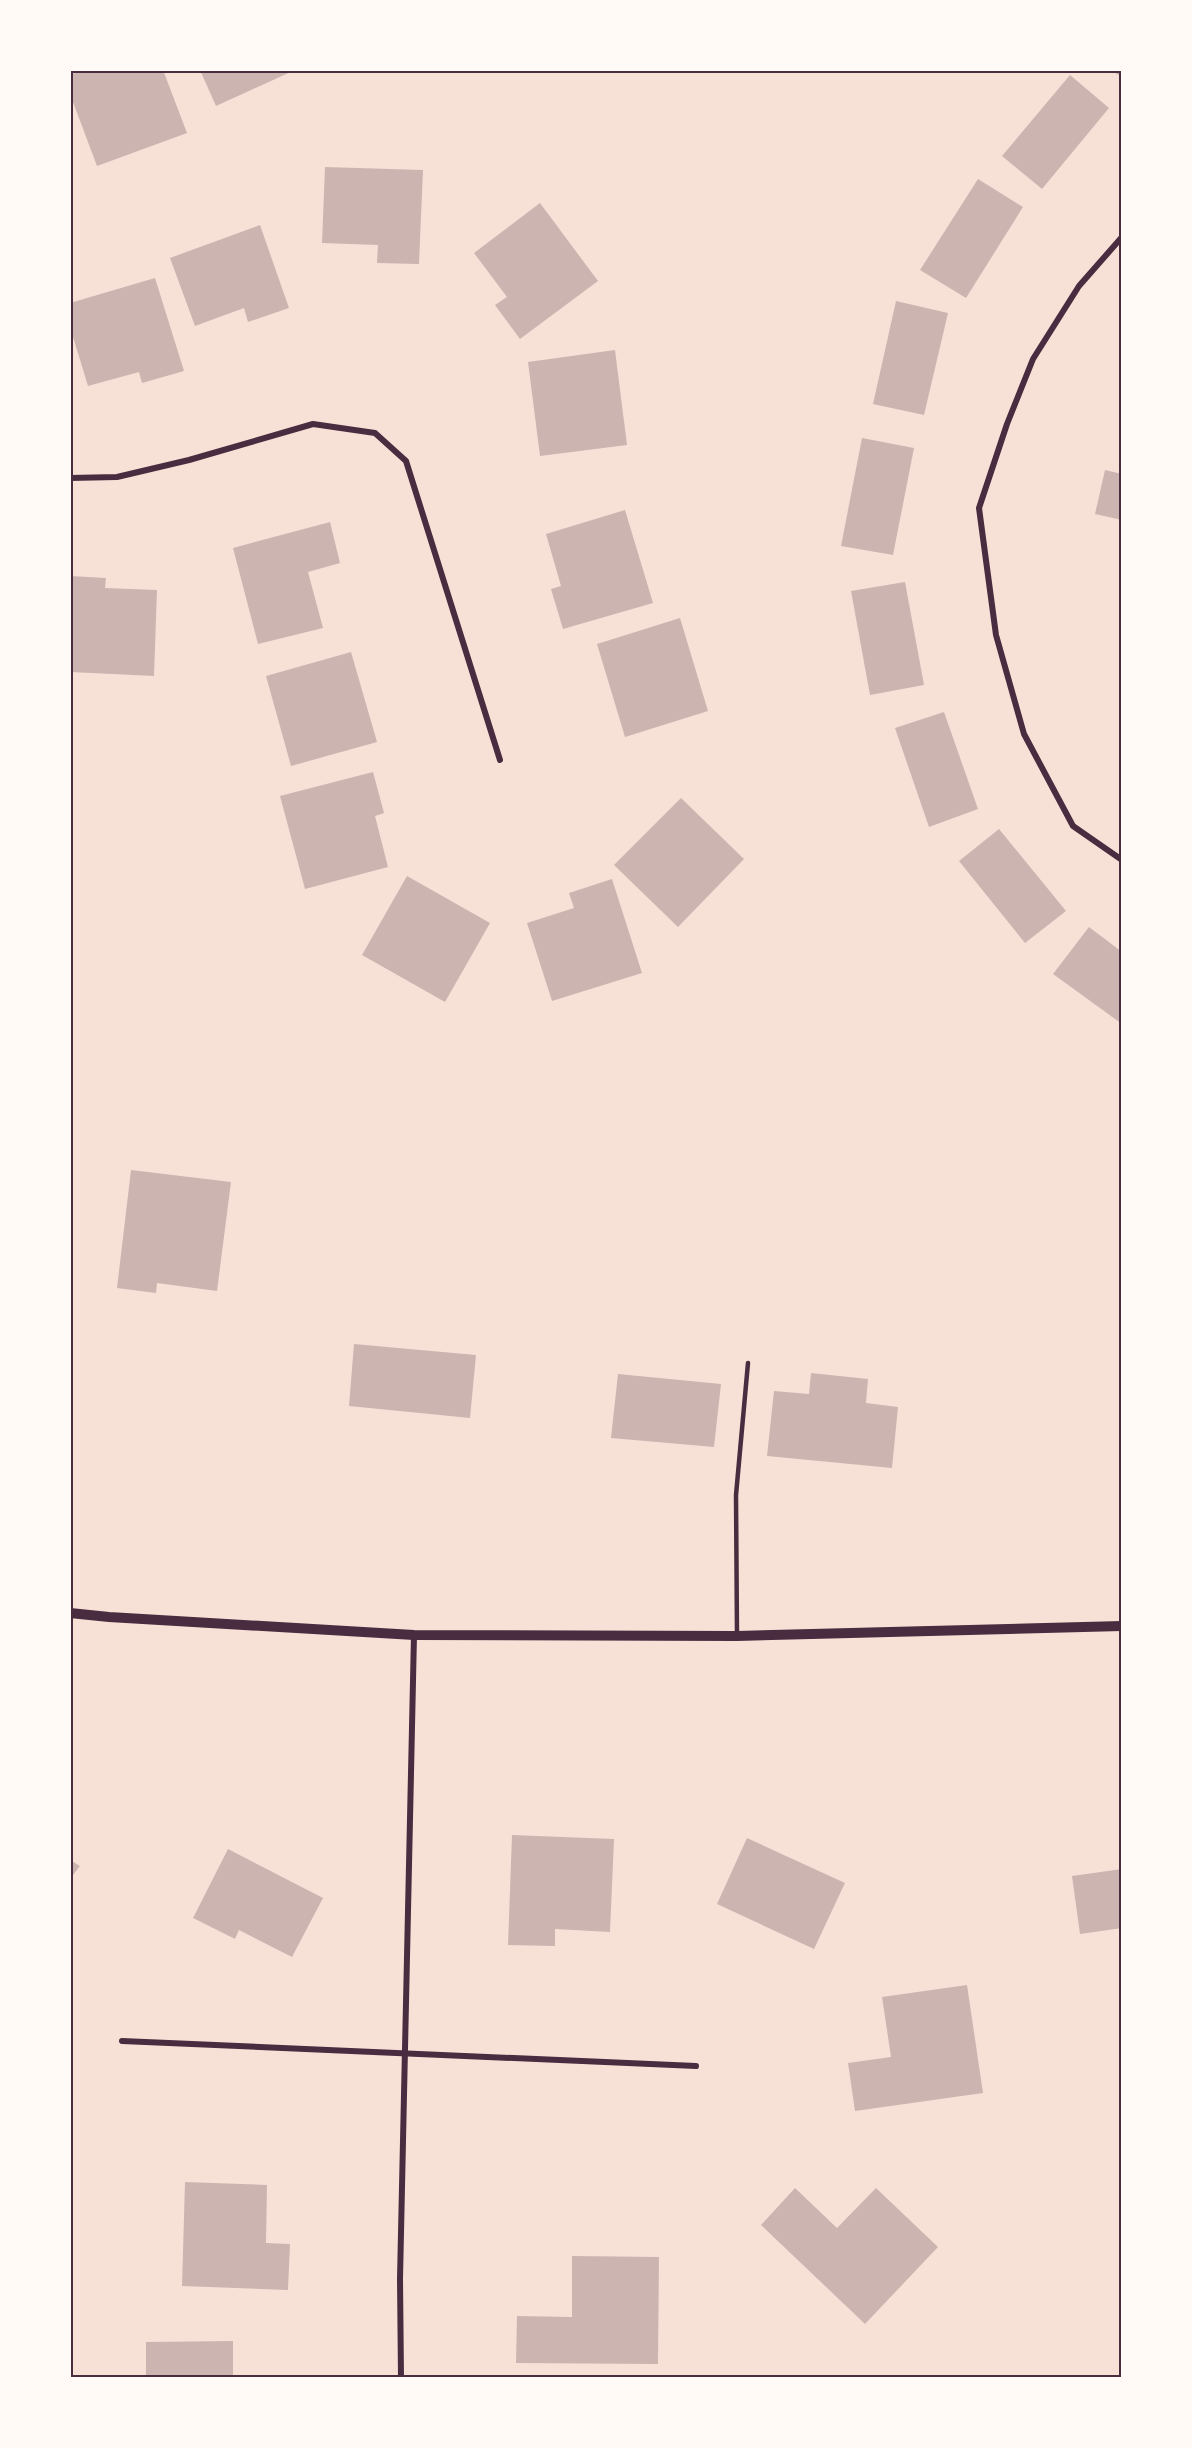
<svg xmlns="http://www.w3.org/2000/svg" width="1192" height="2448" viewBox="0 0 1192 2448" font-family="Quicksand,sans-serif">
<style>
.building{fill:#ccb4b1}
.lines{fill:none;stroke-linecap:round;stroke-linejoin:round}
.service{stroke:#4a2c40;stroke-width:4.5}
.minor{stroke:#4a2c40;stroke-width:6}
.tertiary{stroke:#4a2c40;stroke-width:10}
.neatline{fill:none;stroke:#4a2c40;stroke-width:2}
</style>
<rect width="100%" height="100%" fill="#f7e1d7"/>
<!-- building -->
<g class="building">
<path d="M82,70H163L187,133L97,166L70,94V75Z"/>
<path d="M200,70H295L216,106Z"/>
<path d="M1110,70H1122V77Z"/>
<path d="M1070,75L1109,108L1042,189L1002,156Z"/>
<path d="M325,167L423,170L419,264L377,263L378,245L322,243Z"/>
<path d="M978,179L1023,207L966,298L920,270Z"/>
<path d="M540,203L598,281L520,339L495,305L507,297L474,253Z"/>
<path d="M260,225L289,308L248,322L244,308L195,326L170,258Z"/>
<path d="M155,278L184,371L142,383L139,372L88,386L70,327V303Z"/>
<path d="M896,301L948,313L924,415L873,404Z"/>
<path d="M615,350L627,445L540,456L528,362Z"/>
<path d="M862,438L914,448L893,555L841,546Z"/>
<path d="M1105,470L1122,474V520L1095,514Z"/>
<path d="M625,510L653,603L563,629L551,589L561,586L546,534Z"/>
<path d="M330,522L340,563L308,572L323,628L258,644L233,548Z"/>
<path d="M70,576L106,578L105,588L157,590L154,676L70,672Z"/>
<path d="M905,582L924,685L870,695L851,591Z"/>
<path d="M680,618L708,711L625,737L597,644Z"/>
<path d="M351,652L377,742L291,766L266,676Z"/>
<path d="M944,712L978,809L929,827L895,728Z"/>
<path d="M373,772L384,813L375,816L388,867L305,889L280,796Z"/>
<path d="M681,798L744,859L678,927L614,865Z"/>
<path d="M999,829L1066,911L1025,943L959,861Z"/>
<path d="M407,876L490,923L445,1002L362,955Z"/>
<path d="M612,879L642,973L552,1001L527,923L574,908L569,893Z"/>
<path d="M1089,927L1122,952V1024L1053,974Z"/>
<path d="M131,1170L231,1182L217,1291L157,1283L156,1293L117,1288Z"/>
<path d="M354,1344L476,1355L470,1418L349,1406Z"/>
<path d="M811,1373L868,1379L866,1403L898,1407L892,1468L767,1456L774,1391L809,1394Z"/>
<path d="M618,1374L721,1384L714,1447L611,1438Z"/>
<path d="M512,1835L614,1839L610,1932L555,1929V1946L508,1945Z"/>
<path d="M747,1838L845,1883L814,1949L717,1904Z"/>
<path d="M228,1849L323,1898L292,1957L239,1930L235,1939L193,1918Z"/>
<path d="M70,1860L80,1866L70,1879Z"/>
<path d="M1122,1869V1928L1080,1934L1072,1876Z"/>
<path d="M967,1985L983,2093L855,2111L848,2063L891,2057L882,1997Z"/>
<path d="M185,2182L267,2185L266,2243L290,2244L288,2290L182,2286Z"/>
<path d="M795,2188L837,2228L876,2188L938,2247L865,2324L761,2225Z"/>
<path d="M572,2256L659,2257L658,2364L516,2363L517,2316L572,2317Z"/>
<path d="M233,2341V2378H146V2342Z"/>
</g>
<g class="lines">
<!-- service -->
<path class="service" d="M737,1636L736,1495L748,1363"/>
<!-- minor -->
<g class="minor">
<path d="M1122,237L1079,286L1033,359L1007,424L979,508L996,635L1024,734L1073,826L1122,860"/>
<path d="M70,478L117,477L189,460L313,424L375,433L406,461L500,760"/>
<path d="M122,2041L696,2066"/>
<path d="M401,2378L400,2279L414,1635"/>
</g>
<!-- tertiary -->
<path class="tertiary" d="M70,1613L109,1617L414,1635L737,1636L1122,1626"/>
</g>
<!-- border -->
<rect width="1192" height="2448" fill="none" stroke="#fffaf5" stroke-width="144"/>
<rect x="72" y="72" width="1048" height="2304" class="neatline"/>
</svg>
